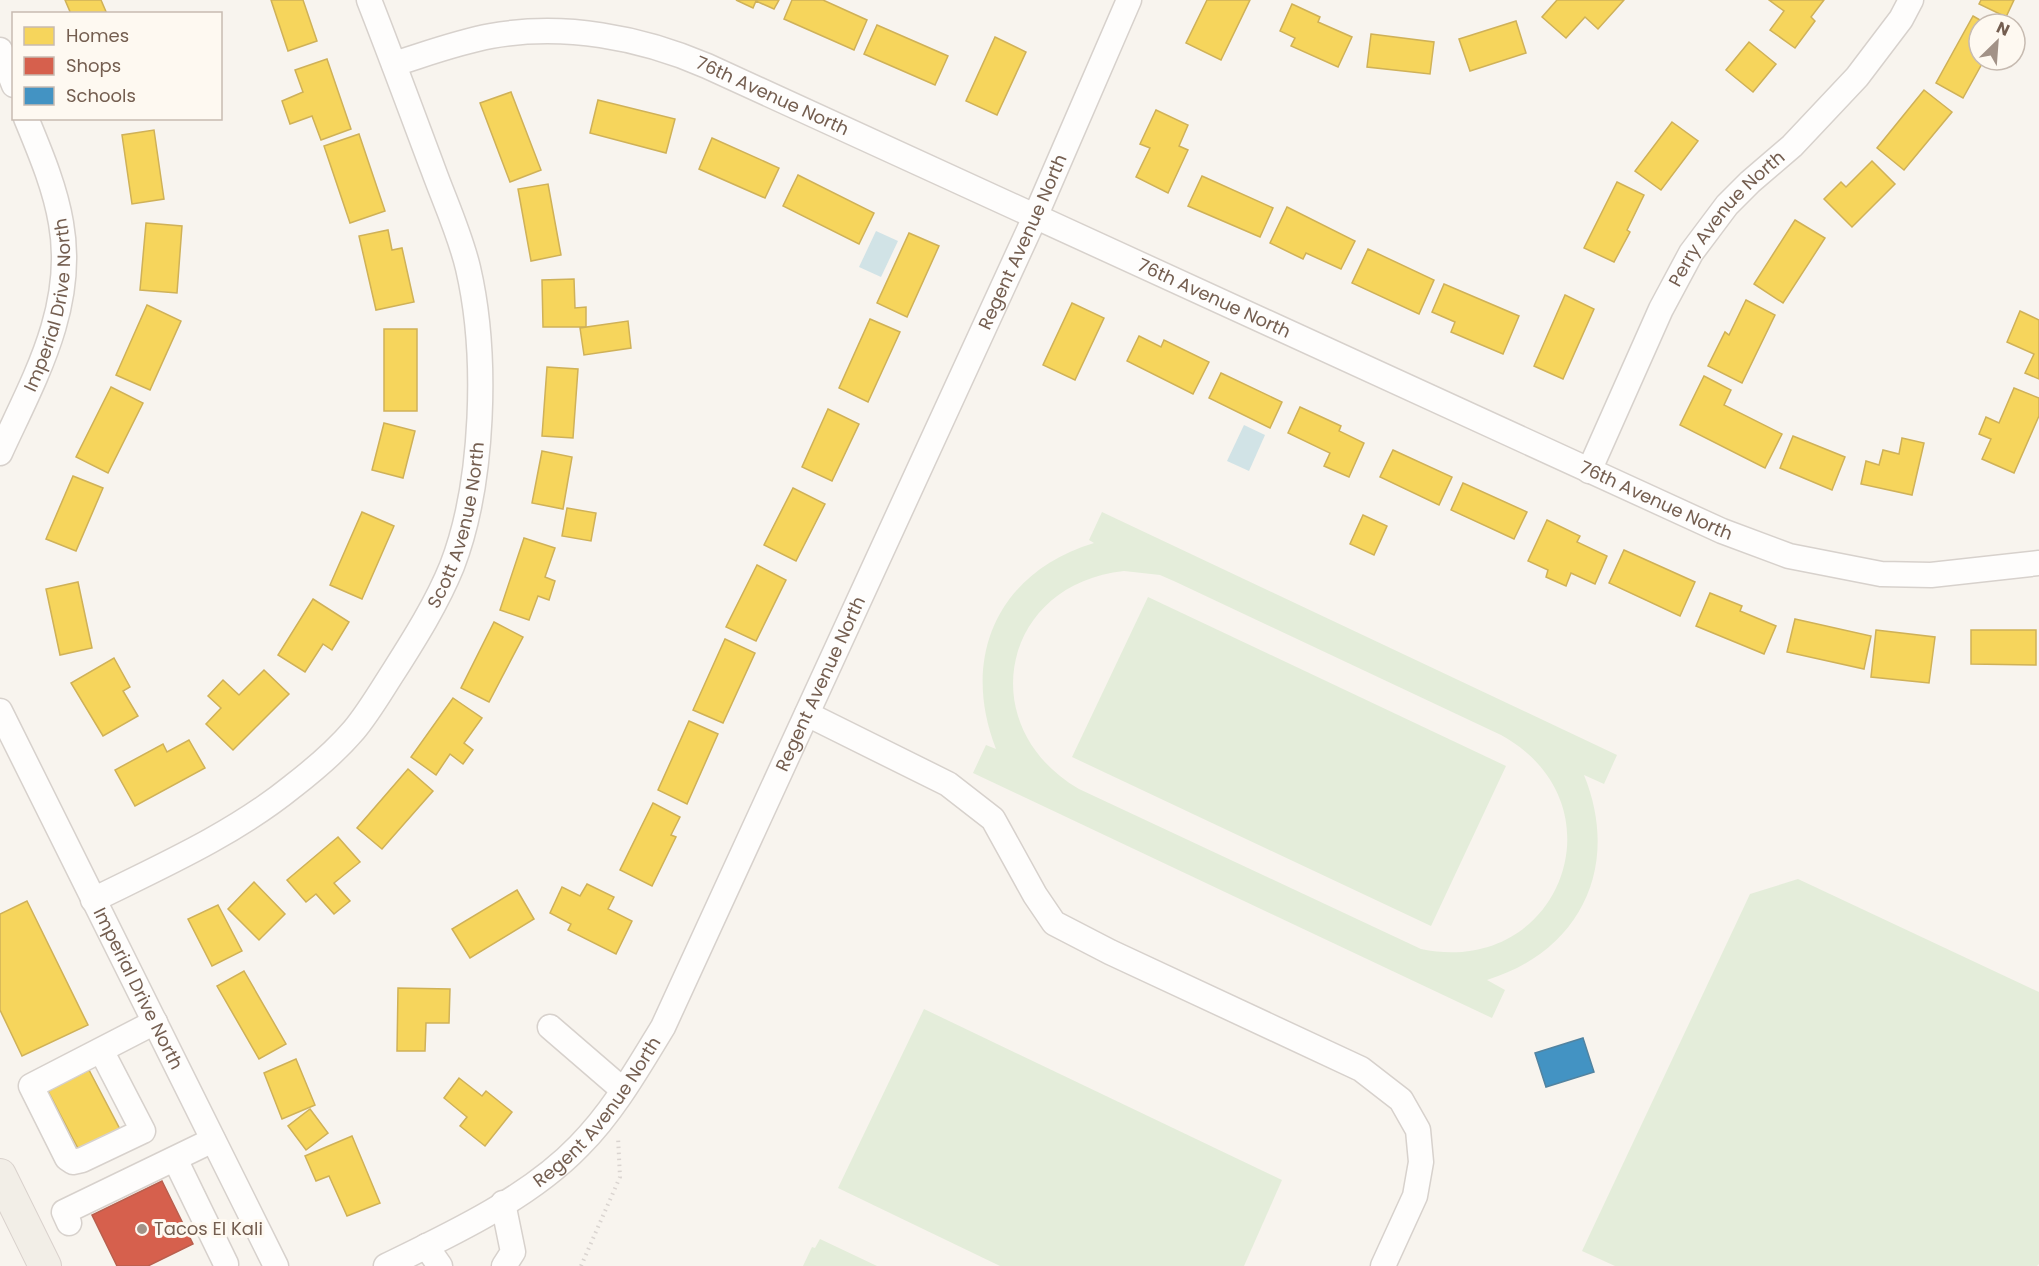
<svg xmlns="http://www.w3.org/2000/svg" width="2039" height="1266" viewBox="0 0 2039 1266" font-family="Poppins,sans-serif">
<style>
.green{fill:#e4edda;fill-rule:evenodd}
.water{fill:#d1e3e6}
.homes{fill:#f6d55c;stroke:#cfb158;stroke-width:1.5}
.shops{fill:#d6604d;stroke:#b95f4e;stroke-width:1.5}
.schools{fill:#4393c3;stroke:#5283a0;stroke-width:1.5}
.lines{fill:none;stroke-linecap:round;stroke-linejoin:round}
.minor-casing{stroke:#d7d1cc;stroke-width:27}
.major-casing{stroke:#d9d1cc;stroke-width:34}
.path{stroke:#dad4d0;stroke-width:4;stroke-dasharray:1.5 4.5;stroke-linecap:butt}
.minor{stroke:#fefdfc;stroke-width:24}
.major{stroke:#f2eee7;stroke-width:32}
.poi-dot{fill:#a29287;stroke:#fef9f1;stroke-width:2}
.labels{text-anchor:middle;stroke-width:6;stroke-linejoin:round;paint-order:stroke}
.street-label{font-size:18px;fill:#745e50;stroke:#fef9f1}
.poi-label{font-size:18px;fill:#745e50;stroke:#fef9f1;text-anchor:start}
</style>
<rect width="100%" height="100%" fill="#f8f4ee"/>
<!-- green -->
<g class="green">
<path d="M1102,512L1617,755L1604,784L1584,775C1621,866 1581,951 1487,980L1505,990L1492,1018L973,773L986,745L996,749C960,657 998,572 1094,543L1089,540ZM1124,571L1160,575L1176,582L1501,735C1626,804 1560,978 1421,949L1079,789C972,727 1001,584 1124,571Z"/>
<path d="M1148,597L1506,766L1431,926L1072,757Z"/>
<path d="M1798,879L2039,992V1264L2037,1266H1615L1582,1251L1750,894Z"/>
<path d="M924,1009L1282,1180L1244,1266H1000L838,1188Z"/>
<path d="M820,1239L877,1266H803L812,1247L815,1248Z"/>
</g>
<!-- water -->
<g class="water">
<path d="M876,231L898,241L881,277L859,267Z"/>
<path d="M1244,425L1265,435L1249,471L1227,461Z"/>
</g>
<!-- homes -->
<g class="homes">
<path d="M65,0H101L107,14H71Z"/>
<path d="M271,0H303L317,41L288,51Z"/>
<path d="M736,0H779L774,9L756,1L753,8Z"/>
<path d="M792,0H823L867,20L854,50L784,19Z"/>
<path d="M1207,0H1250L1221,60L1186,43Z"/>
<path d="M1557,0H1624L1598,29L1585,17L1566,38L1542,17Z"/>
<path d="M1769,0H1824L1811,17L1815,21L1795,48L1770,30L1784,11Z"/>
<path d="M1981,0H2014L2006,17L1979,4Z"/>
<path d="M1292,4L1320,17L1318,22L1352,37L1338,67L1291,46L1295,38L1280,31Z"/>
<path d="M1973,16L1987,24H1979V60H1990L1987,64L1983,62L1963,98L1936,83Z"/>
<path d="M1516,21L1526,53L1470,71L1459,39Z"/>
<path d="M877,25L948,56L935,85L864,54Z"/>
<path d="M1371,34L1434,42L1430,74L1367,67Z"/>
<path d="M995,37L1026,52L997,115L966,101Z"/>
<path d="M1749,42L1776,64L1753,92L1726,70Z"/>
<path d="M327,59L351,129L321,140L312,116L290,124L282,101L303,92L295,70Z"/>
<path d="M1924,90L1952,112L1904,170L1877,148Z"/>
<path d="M511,92L541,170L510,182L480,103Z"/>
<path d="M598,100L675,119L666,153L590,133Z"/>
<path d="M1156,110L1188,125L1179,146L1188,150L1168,193L1136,177L1150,148L1140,144Z"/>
<path d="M1672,122L1698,141L1661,190L1635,171Z"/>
<path d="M154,130L164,199L132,204L122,135Z"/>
<path d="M359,134L385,211L350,223L324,146Z"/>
<path d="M712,138L779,168L765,198L699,169Z"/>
<path d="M1872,161L1895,184L1852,227L1824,199L1841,182L1846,187Z"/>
<path d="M798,175L874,213L859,244L783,206Z"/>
<path d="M1202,176L1273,208L1260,237L1188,206Z"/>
<path d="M1617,182L1644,195L1627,230L1630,232L1614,262L1584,248Z"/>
<path d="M548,184L561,255L531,261L518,189Z"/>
<path d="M1287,207L1355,241L1341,269L1306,253L1303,259L1270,243Z"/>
<path d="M1795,220L1825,238L1783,303L1754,284Z"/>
<path d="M146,223L182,226L177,293L140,290Z"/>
<path d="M388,230L392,250L402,248L414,302L376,310L359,236Z"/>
<path d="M909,233L939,246L907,317L877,303Z"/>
<path d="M1368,249L1434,280L1419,314L1352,283Z"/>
<path d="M574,279L575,308L586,307V327H543L542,280Z"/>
<path d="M1444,284L1519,316L1503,354L1451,332L1455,322L1432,312Z"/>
<path d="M1565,295L1594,309L1563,379L1534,366Z"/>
<path d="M1746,300L1775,315L1742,383L1708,366L1725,332L1729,335Z"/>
<path d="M1072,303L1104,318L1075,380L1043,365Z"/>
<path d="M147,305L181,321L150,390L116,375Z"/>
<path d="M2020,311L2039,320V379L2025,373L2034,354L2007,342Z"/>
<path d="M870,319L900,332L868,402L839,388Z"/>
<path d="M628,321L631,348L584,355L580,328Z"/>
<rect x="384" y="329" width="33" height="82"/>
<path d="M1139,336L1161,347L1164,340L1209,362L1193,394L1127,361Z"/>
<path d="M547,367L578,369L573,438L542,436Z"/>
<path d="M1221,373L1282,402L1270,428L1209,398Z"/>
<path d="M1704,376L1731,390L1724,405L1782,434L1765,468L1680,425Z"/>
<path d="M111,387L143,403L108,473L76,457Z"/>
<path d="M2014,388L2039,398V416L2014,473L1982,459L1991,439L1979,434L1986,417L1999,423Z"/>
<path d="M1300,407L1341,426L1339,431L1364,443L1349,477L1324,466L1330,453L1288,433Z"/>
<path d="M828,409L859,424L832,481L802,467Z"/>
<path d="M384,423L415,431L403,478L372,470Z"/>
<path d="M1793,436L1845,457L1832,490L1780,468Z"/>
<path d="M1902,438L1924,443L1912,495L1861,484L1866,461L1879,465L1883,450L1899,454Z"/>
<path d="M1393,450L1452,477L1439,505L1380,477Z"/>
<path d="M542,451L572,457L563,509L532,503Z"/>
<path d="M73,476L103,488L76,551L46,539Z"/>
<path d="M1463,483L1527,512L1514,539L1451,510Z"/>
<path d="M793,488L825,504L796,561L764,545Z"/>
<path d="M567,508L596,513L591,541L562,536Z"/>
<path d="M362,512L394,526L362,599L330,585Z"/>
<path d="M1363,515L1387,526L1374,555L1350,544Z"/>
<path d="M1547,520L1580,536L1577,542L1607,556L1595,584L1571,573L1566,586L1546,577L1548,570L1528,561Z"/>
<path d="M524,538L555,548L545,577L555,581L549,600L538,596L529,620L500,610Z"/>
<path d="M1624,550L1695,582L1680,616L1609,583Z"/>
<path d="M757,565L786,580L756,641L726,627Z"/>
<path d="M78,582L92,648L60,655L46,589Z"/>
<path d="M1710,593L1742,606L1740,611L1776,626L1764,654L1696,626Z"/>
<path d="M313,599L349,622L332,650L323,644L305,672L278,655Z"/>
<path d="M1795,619L1871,636L1864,669L1787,652Z"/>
<path d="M494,622L523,637L489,702L461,688Z"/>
<path d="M1876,630L1935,637L1929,683L1871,677Z"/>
<path d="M1971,630H2036V665L1971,664Z"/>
<path d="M725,639L755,653L723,723L693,710Z"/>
<path d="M114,658L130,687L123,691L138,716L103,736L71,683Z"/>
<path d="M264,670L289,694L233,750L206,724L221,708L208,696L223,680L239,695Z"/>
<path d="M453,698L482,718L464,743L473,750L463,764L450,754L436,775L411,757Z"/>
<path d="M689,721L718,734L687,804L658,790Z"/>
<path d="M189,740L205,768L135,806L115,770L163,744L167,752Z"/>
<path d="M408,769L433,791L382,849L357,828Z"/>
<path d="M653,803L680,817L671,835L676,837L652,886L620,870Z"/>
<path d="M338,837L360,862L334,883L350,901L334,914L316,894L306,902L287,880Z"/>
<path d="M254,882L285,914L259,940L228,909Z"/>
<path d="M587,884L614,897L608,909L632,921L616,954L568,930L571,924L550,913L562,887L580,896Z"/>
<path d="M517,890L534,919L470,958L452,929Z"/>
<path d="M27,901L88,1025L22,1056L0,1010V914Z"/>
<path d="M218,905L242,951L212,966L188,919Z"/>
<path d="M244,971L286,1044L259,1059L217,986Z"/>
<path d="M398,988L450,989L449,1023H426L425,1051H397Z"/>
<path d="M296,1059L315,1105L282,1119L264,1073Z"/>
<path d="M89,1070L123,1135L82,1156L48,1091Z"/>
<path d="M459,1078L482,1096L486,1091L512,1112L485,1146L460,1126L467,1117L444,1098Z"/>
<path d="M310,1109L328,1133L306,1150L288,1126Z"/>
<path d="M352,1136L380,1203L347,1216L329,1176L316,1181L305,1156Z"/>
</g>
<!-- shops -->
<path class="shops" d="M162,1181L193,1244L148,1266H117L92,1215Z"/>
<!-- schools -->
<path class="schools" d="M1583,1038L1594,1072L1546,1087L1535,1053Z"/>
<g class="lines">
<defs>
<g id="minor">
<path d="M0,50L14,85"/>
<path id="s1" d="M394,64C426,54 458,42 491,36C564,23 640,37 707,66L1722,531L1789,556L1881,574L1931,575L2039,563"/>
<path id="s2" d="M0,453C34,379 76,307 61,223C55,187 40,152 26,118"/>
<path id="s3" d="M1589,471L1661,309L1691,253L1727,205L1750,182L1792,146L1857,77L1901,19L1911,0"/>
<path id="s4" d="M0,711L276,1266"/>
<path d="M807,714L948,784L993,819L1035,895L1054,923L1110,952L1361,1069L1401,1100L1418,1130L1421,1162L1415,1196L1383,1266"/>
<path id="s5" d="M93,900C162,866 234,834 293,786C315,769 336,751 354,730C369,712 381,691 394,671C415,638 437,603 452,566C484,483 488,354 468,268C460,234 445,202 433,169C412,113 391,56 369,0"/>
<path d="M550,1027L623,1090"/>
<path d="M101,1050L143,1131L82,1160L73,1162L67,1158L31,1086L155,1022"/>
<path d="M175,1159L226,1264"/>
<path d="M503,1203L513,1252L504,1266"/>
<path d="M69,1223L64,1212L213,1140"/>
<path d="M426,1246L440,1266"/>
<path id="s6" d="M386,1266C450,1235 529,1198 579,1146C613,1112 638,1068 663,1027L1035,217L1129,0"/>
</g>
<path id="major" d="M0,1175L45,1266"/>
</defs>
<!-- minor casing -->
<use href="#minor" class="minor-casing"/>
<!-- major casing -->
<use href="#major" class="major-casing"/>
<!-- path -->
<path class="path" d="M581,1266L620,1177L618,1137"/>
<!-- minor -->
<use href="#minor" class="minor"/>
<!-- major -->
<use href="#major" class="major"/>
</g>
<!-- markers -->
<circle class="poi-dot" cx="142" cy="1229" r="6"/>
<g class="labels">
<!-- street labels -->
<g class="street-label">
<text dy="6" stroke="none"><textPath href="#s1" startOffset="394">76th Avenue North</textPath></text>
<text dy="6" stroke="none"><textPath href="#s3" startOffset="290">Perry Avenue North</textPath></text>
<text dy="6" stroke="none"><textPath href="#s6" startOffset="1238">Regent Avenue North</textPath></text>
<text dy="6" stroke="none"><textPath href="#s1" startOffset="880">76th Avenue North</textPath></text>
<text dy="6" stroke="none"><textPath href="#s2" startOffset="158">Imperial Drive North</textPath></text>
<text dy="6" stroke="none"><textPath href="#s1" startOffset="1366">76th Avenue North</textPath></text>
<text dy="6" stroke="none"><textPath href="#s5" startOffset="546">Scott Avenue North</textPath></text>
<text dy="6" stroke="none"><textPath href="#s6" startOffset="752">Regent Avenue North</textPath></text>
<text dy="6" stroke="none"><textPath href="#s4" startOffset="310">Imperial Drive North</textPath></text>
<text dy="6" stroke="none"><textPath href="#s6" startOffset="266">Regent Avenue North</textPath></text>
</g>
<!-- poi labels -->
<g class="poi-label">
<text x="154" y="1235">Tacos El Kali</text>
</g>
</g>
<!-- legend -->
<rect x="12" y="12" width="210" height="108" fill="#fef9f1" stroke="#c7bbb1" stroke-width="1.5"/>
<rect x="24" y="27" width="30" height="18" fill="#f6d55c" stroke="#c7bbb1" stroke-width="1.5"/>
<text x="66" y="42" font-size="18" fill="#745e50">Homes</text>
<rect x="24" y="57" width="30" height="18" fill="#d6604d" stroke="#c7bbb1" stroke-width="1.5"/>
<text x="66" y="72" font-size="18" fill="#745e50">Shops</text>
<rect x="24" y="87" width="30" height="18" fill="#4393c3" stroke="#c7bbb1" stroke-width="1.5"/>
<text x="66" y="102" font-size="18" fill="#745e50">Schools</text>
<!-- north arrow -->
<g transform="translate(1997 42) rotate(25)"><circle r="28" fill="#fef9f1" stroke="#c7bbb1" stroke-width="1.5"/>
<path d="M0-4.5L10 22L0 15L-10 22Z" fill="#a29287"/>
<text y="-9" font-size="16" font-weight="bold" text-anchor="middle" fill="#745e50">N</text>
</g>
</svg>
